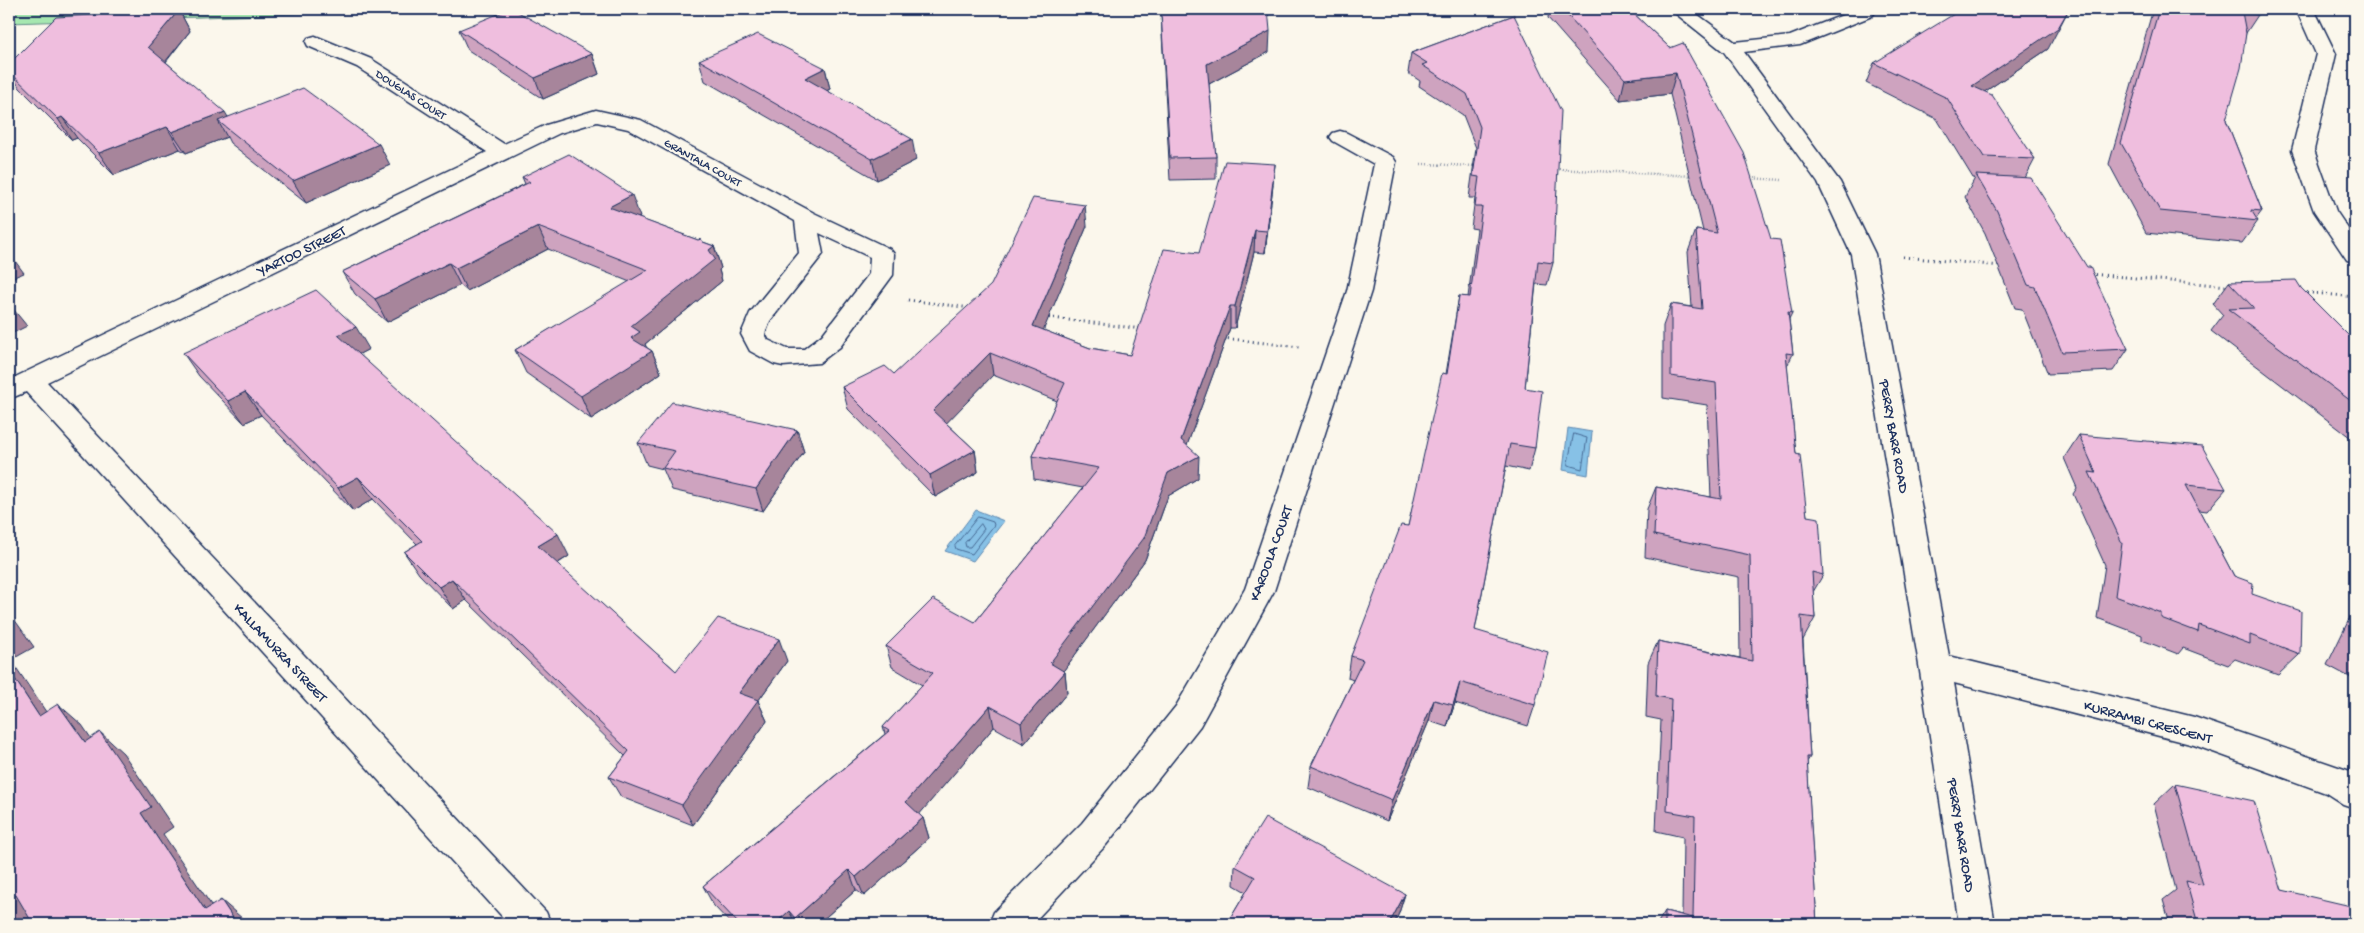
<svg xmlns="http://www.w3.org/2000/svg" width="2364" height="933" viewBox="0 0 2364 933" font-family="'Gochi Hand',sans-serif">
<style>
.green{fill:#a6e7b0;stroke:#608b87}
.water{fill:#87c1e6;stroke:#5c87b0}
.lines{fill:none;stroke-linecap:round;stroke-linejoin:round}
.shore{stroke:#466994;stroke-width:1}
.minor-casing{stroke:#1b2f5e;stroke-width:3}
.path-far1{stroke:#1b2f5e;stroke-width:2.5;stroke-dasharray:0.5 2.5;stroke-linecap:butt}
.path{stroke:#1b2f5e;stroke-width:3;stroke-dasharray:1 4;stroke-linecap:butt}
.minor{fill:#fbf7ec;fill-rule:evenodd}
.wall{fill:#cea3bf;stroke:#1b2f5e}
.shaded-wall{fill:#a7859b;stroke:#1b2f5e}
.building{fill:#efbede;stroke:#1b2f5e}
.labels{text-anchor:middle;stroke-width:4;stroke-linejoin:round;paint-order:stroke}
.far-street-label{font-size:12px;fill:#1b2f5e;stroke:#fbf7ec}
.street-label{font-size:15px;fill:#1b2f5e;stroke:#fbf7ec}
</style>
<rect width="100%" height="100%" fill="#fbf7ec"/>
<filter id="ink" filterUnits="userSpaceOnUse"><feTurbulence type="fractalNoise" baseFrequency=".02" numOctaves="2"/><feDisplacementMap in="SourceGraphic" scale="10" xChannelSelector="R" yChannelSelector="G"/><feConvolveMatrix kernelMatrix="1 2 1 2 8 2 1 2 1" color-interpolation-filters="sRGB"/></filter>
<g filter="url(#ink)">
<!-- green -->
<path class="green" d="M9,9H460L9,23Z"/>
<!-- water -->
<g class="water">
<path d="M1568,428L1592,432L1588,475L1563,470Z"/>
<path d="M976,510L1004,521L973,561L945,551Z"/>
</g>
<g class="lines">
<!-- shore -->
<g class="shore">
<path d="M1574,434L1587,438L1582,469L1568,465Z"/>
<path d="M978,517L993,522L994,525L972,554L956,549L955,546Z"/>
<path d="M981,524L984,529L970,547H966L965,543Z"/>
</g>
<defs>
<g id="minor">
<path d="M1670,9H1690L1735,42L1790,36L1858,9H1878L1872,16L1800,45L1744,52L1840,182L1875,254L1949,656L2194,717L2350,771L2355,775V808L2343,804L2326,793L2194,745L1954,683L1995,924H1959L1919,665L1851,254L1818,183L1724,52Z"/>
<path d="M2296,9H2314L2336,54L2314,150L2336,211L2355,239V262L2347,260L2314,211L2292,150L2316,54Z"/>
<path d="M315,36L371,59L504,144L546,125L596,110L641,120L814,213L890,249L894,254L893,275L840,347L819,363L783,366L774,364L750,351L741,334L750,313L799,253L795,221L628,129L597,122L560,133L47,382L546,912L551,924H509L26,392L9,399V380L487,152L357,67L308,46L306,42L308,38ZM819,233L870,257L869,274L822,335L804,349H787L768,340L765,334L770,321L823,254Z"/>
<path d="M1340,131L1347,133L1393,157L1396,162L1371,291L1274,591L1200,726L1106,845L1032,924H989L994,912L1082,823L1176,706L1245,589L1347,291L1374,164L1333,141L1330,137L1333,133Z"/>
</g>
</defs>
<!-- minor casing -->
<use href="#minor" class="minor-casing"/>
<!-- path-far1 -->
<g class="path-far1">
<path d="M1421,164L1477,166"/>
<path d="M1556,169L1694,176"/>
<path d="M1748,178L1782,180"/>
</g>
<!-- path -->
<g class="path">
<path d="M1903,257L2002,266"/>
<path d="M2090,274L2228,286"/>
<path d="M2302,292L2355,297"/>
<path d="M908,300L971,308"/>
<path d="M1044,317L1142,329"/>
<path d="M1223,338L1299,347"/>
</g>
<!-- minor -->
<use href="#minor" class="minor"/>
</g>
<!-- wall -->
<g class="wall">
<path d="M1549,9H1629L1670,48L1792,313L1789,319L1793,354L1787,366L1796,454L1807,516L1823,575L1813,592L1815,618L1803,640L1810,757L1807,762L1817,924H1657L1665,911L1682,915L1683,837L1656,831L1661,720L1646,717L1648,663L1658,641L1740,658L1739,577L1645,557L1647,509L1656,487L1711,497L1707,405L1663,398V326L1671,304L1692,307L1688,252L1696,230L1703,231L1670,94L1620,100L1548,18Z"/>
<path d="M2153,9H2255L2258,15L2246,33L2226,120L2262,211L2256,219L2258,221L2242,243L2146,233L2109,164Z"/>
<path d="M179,10L190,31L166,62L228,117L390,165L306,203L230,143L227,137L186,153L180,149L114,175L77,138L72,140L20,88L9,72V64Z"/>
<path d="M1161,13L1269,52L1209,84L1216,157V179L1170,180L1162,34Z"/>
<path d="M1514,15L1553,263L1547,285L1536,284L1525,388L1535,448L1529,471L1506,466L1475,630L1535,705L1528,726L1455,703L1447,727L1429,721L1387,821L1308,787L1311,766L1353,680L1348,678L1351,656L1408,526L1446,374L1459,296L1468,297L1477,229L1471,228L1475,198H1469L1476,148L1463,115L1419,86L1420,81L1408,73L1411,53Z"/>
<path d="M459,30L592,54L599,74L543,99L468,50Z"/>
<path d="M2048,49L1984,92L2035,159L2025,178L2128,349L2113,371L2048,374L2022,309L2015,308L1985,233L1965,197L1975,178H1973L1937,119L1866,83L1874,63Z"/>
<path d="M699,60L825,68L830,89L827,90L916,160L877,180L705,81Z"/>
<path d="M522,177L640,217L638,218L714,246L721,268L719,270L722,281L645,344L646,347L652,351L661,373L591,419L526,373L515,350L630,282L548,249L467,291L460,285L387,322L355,294L342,272L525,184Z"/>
<path d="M1273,185L1265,253L1254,252L1235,328H1230L1187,445L1198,478L1168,496L1145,560L1063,671L1065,672L1067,693L1024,744L994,727L919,814L923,818L929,838L864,896L856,890L818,924H731L714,906L703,886L885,734L883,727L922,685L892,667L886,646L975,622L1083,488L1034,479L1032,456L1057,401L993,375L946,423L975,450L978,472L935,497L848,409L842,387L894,374L1087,226L1043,330L1090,348L1130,355L1199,253Z"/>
<path d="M2229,282L2301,288L2355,342V441L2211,331L2223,315L2213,304Z"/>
<path d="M369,349L359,354L569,556L557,564L676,671L787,661L758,701L767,721L693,825L621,797L609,777L625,756L466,600L453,609L419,574L404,552L417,544L373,499L353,511L261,415L244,423L199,376L183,353Z"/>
<path d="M797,430L804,452L763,511L672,490L663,469L647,465L638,443Z"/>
<path d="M2079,435L2226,489L2207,511L2199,510L2234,576L2252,594L2300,654L2278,675L2235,659L2228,665L2183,648L2178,654L2142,640V635L2097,618L2105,565L2073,494L2077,488L2064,458Z"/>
<path d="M2355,607V680L2327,665Z"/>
<path d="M2175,784L2282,890L2355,924H2170L2163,900L2176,890L2154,804Z"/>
<path d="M1235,866L1405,894L1399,913L1394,924H1227L1246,892L1234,885Z"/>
</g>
<!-- shaded-wall -->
<g class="shaded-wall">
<path d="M2069,9L2048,49L1962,107L1972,86Z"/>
<path d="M179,10L190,31L161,67L148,47Z"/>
<path d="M1270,31L1269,52L1207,85V64Z"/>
<path d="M592,54L599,74L543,99L535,78Z"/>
<path d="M825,68L830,89L810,99L805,78Z"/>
<path d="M1676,73L1670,94L1620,100L1625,79Z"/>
<path d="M225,112L237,133L218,121L227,137L186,153L172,132Z"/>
<path d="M62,117L77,138L72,140L58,119Z"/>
<path d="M167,127L180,149L114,175L99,153Z"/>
<path d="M912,139L916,160L877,180L872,159Z"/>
<path d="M379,144L390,165L306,203L293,181Z"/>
<path d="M1275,164L1273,185L1265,253L1267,231Z"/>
<path d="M632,195L640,217L617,229L609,207Z"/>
<path d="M1085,205L1087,226L1036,348L1033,326Z"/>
<path d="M538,227L548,249L467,291L456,268Z"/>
<path d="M1255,230L1254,252L1235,328V306Z"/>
<path d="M714,246L721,268L719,270L722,281L645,344L649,353L652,351L661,373L591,419L581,396L631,338V326L709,250Z"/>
<path d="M9,253L24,273L9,279Z"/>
<path d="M449,263L460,285L387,322L375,299Z"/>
<path d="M9,304L27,326L9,335Z"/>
<path d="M1230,306V328L1181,462V440Z"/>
<path d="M356,327L369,349L352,358L338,335Z"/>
<path d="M990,353L993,375L937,433L933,411Z"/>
<path d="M245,392L261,415L244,423L228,401Z"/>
<path d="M797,430L804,452L763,511L756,489Z"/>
<path d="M975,450L978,472L935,497L930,475Z"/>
<path d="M1199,456L1198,478L1168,496L1145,560L1053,685L1050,663L1168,473Z"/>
<path d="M358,477L373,499L353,511L338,488Z"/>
<path d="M558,534L569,556L550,568L538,546Z"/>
<path d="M452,579L466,600L453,609L439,587Z"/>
<path d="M9,612L34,647L11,660L63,737L39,716L9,670Z"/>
<path d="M779,639L787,661L758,701L767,721L693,825L682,805L739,693Z"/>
<path d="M1065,672L1067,693L1024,744L1021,723Z"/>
<path d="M1460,682L1455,703L1447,727L1453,705Z"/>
<path d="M1434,700L1429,721L1387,821L1392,800Z"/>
<path d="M58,704L82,725L108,763L85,742Z"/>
<path d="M990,706L994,727L912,823L906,802Z"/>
<path d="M100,732L123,753L173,827L163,834L224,924L205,910L141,813Z"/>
<path d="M923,818L929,838L864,896L856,877Z"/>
<path d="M849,870L856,890L818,924H798L795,918Z"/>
<path d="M1405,894L1399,913L1394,924H1389Z"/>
<path d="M16,895L43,914L27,924H9V899Z"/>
<path d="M221,900L243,919L247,924H237Z"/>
<path d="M789,911L796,924H775Z"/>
</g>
<!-- building -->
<g class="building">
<path d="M510,9H513L592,54L535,78L459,30Z"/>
<path d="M1167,9H1268L1270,31L1207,64L1216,157L1170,158L1161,13Z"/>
<path d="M1562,9H1629L1670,48L1683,43L1744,153L1771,239L1780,240L1792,313L1788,312L1793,354L1786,353L1796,454L1800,455L1807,516L1819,518L1823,575L1812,572L1815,618L1801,616L1810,757H1807L1817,924H1665V911L1693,918L1695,816L1667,811L1671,699L1656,696L1658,641L1752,661L1750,555L1654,535L1656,487L1721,499L1716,383L1671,376V304L1702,309L1696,230L1717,233L1676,73L1625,79Z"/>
<path d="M1957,9H2069L2058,28L1972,86L1992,95L2035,159L1984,157L1947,98L1874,63L1954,14Z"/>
<path d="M2159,9H2255L2258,15L2242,12L2246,33L2241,68L2226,120L2262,211L2251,210L2258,221L2160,211L2121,143Z"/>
<path d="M179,10L148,47L225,112L172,132L167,127L99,153L62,117L58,119L9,71V64L56,17Z"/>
<path d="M1514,15L1561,111L1553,263L1538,261L1525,388L1542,391L1535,448L1510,444L1475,630L1548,652L1535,705L1460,682L1453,705L1434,700L1392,800L1311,766L1363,660L1351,656L1401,525L1408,526L1442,373L1447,374L1459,296L1470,297L1482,207H1475L1479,177L1473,176L1480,127L1467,94L1422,65L1427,63L1411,53Z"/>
<path d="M758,34L825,68L805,78L912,139L872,159L699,60Z"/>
<path d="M303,88L379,144L293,181L218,121Z"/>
<path d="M569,154L632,195L609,207L698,240L701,239L703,242L714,246L709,250L715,259L631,326L640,332L631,338L652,351L581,396L515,350L648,270L538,227L456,268L449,263L375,299L342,272L530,182L522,177Z"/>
<path d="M1225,161L1275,164L1267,231L1255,230L1235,306H1230L1181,440L1199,456L1168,473L1144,538L1050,663L1065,672L1021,723L990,706L906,802L923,818L856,877L849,870L795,918L789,911L775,924H739L703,886L889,731L883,727L933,673L886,646L933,599L975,622L1099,468L1032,456L1065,383L990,353L933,411L975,450L930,475L842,387L885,366L894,374L991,285L1033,198L1085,205L1033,326L1090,348L1130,355L1164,249L1199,253Z"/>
<path d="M1976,175L2031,178L2087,267H2090L2128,349L2062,352L2035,287L2028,285L1997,211Z"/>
<path d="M2296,280L2301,288L2355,342V404L2228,309L2254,308L2229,282Z"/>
<path d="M316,290L356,327L338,335L558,534L538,546L676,671L718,618L779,639L739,693L758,700L682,805L609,777L629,751L452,579L439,587L404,552L422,541L358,477L338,488L245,392L228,401L183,353Z"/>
<path d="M672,402L797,430L756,489L663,468L675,451L638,443Z"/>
<path d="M2079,435L2202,446L2226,489L2186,485L2234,576L2253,583L2252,594L2301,611L2300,654L2250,635V644L2199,625L2198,632L2161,618V613L2115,596L2122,543L2089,472L2096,473Z"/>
<path d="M2355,633V646L2350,644Z"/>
<path d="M9,670L39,716L58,704L85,742L100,732L151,807L141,813L205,910L221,900L237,924H33L16,895L9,899Z"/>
<path d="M2175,784L2254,801L2282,890L2355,907V924H2198L2186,881L2203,885Z"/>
<path d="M1265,818L1405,894L1389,924H1227L1255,877L1235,866Z"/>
</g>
</g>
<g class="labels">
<!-- far-street labels -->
<g class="far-street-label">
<text transform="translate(411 94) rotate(33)" y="4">DOUGLAS COURT</text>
<text transform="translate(703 162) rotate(29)" y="4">GRANTALA COURT</text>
</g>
<!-- street labels -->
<g class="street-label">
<text transform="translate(301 250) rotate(-26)" y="5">YARTOO STREET</text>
<text transform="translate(1895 436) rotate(80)" y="5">PERRY BARR ROAD</text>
<text transform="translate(1270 553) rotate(-70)" y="5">KAROOLA COURT</text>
<text transform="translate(281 652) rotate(47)" y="5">KALLAMURRA STREET</text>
<text transform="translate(2148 721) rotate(15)" y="5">KURRAMBI CRESCENT</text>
<text transform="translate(1962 835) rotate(81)" y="5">PERRY BARR ROAD</text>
</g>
</g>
<!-- margin -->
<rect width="2364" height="933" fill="none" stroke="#fbf7ec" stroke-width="30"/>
<rect x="15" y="15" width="2334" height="903" fill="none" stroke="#1b2f5e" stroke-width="2" filter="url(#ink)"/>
</svg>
